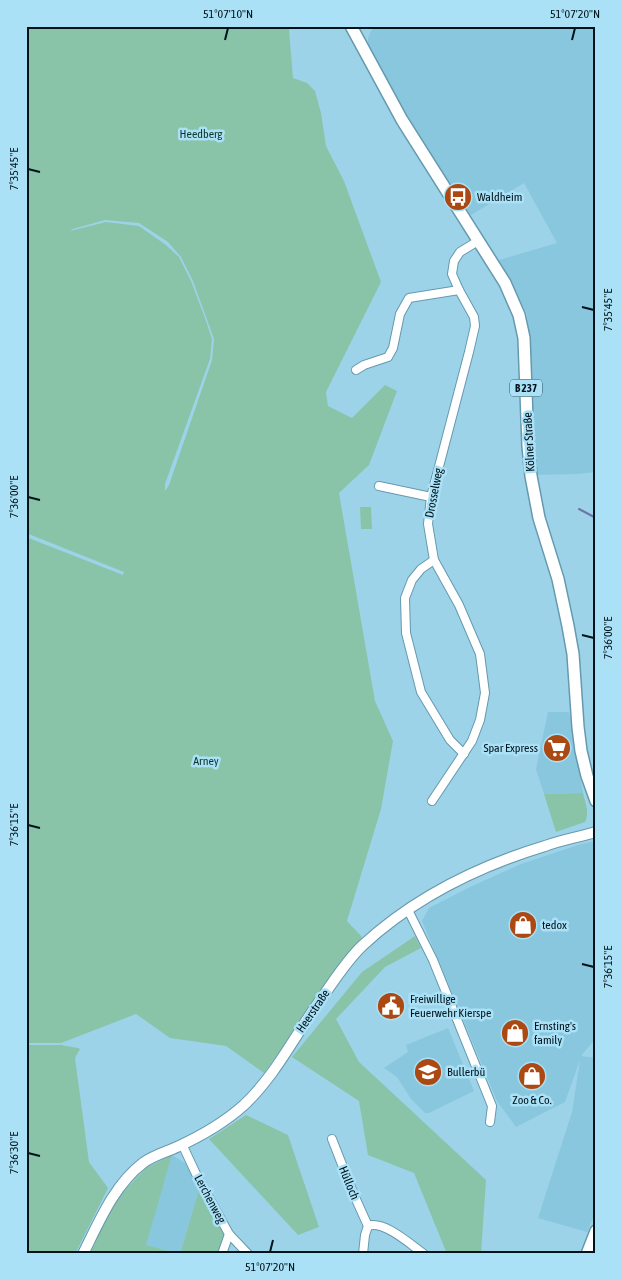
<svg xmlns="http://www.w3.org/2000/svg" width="622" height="1280" viewBox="0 0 622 1280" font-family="'Asap Condensed',sans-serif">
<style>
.built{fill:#89c7df}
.green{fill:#89c4a9;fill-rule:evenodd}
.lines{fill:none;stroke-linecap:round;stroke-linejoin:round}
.stream{stroke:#6f74a9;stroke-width:2}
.minor-casing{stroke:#6599ae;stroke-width:10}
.secondary-casing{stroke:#6599ae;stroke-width:12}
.primary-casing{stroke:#6599ae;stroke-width:14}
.minor{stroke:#fff;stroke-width:8}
.secondary{stroke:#fff;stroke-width:10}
.primary{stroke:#fff;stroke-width:11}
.ticks{fill:none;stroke:#01131b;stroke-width:2}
.labels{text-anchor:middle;stroke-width:5;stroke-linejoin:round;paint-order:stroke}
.shield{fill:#aae1f6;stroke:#34515d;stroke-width:1}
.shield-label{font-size:11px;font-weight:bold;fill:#01131b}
.park-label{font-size:12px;fill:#0c3626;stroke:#aae1f6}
.poi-label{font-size:12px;fill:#01131b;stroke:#aae1f6;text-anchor:start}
.street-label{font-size:12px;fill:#01131b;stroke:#aae1f6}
.neatline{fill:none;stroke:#01131b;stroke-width:2}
.ticks-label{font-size:12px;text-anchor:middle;fill:#01131b}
</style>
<rect width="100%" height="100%" fill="#9dd3e9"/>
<!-- built -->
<g class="built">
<path d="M376,26H596V472L578,474L535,475L527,314L499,260L557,243L524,183L471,215L463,206L424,144L368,47V38L371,31Z"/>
<path d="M548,712H569L583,793L544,794L536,769Z"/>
<path d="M591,842L596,844V1038L581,1056L596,1058V1211L587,1232L538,1218L572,1112L580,1060L565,1102L516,1127L497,1101L422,921L429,908L470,887L521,864L578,845Z"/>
<path d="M448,1028L474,1091L429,1113H425L411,1099L397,1077L384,1068L408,1052L406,1045Z"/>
<path d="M172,1155L185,1163L200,1186L180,1254L145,1245Z"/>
</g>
<!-- green -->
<g class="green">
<path d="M26,26H345L346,28L289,29L293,78L307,83L315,91L321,113L326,146L344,181L381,282L326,392L328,406L352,418L385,385L397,391L369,465L339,493L375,701L393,741L381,809L347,921L362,937L264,1073L226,1046L170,1038L136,1014L61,1043H26V537L123,575L124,572L26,533ZM105,220L139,223L168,242L181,257L193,281L214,339L212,360L169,485L165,491V484L210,359L212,339L205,318L191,281L179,257L166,245L139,226L106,222L70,231L73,229Z"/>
<path d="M360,507H371L372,529H361Z"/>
<path d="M583,793C585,802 590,813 585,822L556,832L544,794Z"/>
<path d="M415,936L421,948L385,967L336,1019L359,1062L486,1180L481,1254H447L414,1173L368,1155L359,1101L292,1057L362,972Z"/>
<path d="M26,1045H61L78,1048L80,1049L75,1058L89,1162L108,1188L75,1254H26Z"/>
<path d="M246,1115L288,1135L319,1227L298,1235L209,1139Z"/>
<path d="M172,1155L146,1245L180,1254H88L118,1197L146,1168Z"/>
<path d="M200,1186L226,1234L219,1254H180Z"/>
</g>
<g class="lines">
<!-- stream -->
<path class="stream" d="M579,509L596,518"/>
<defs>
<g id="minor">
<path d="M356,370L364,365L388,357L393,348L400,314L409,298L459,290"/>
<path d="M379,486L431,497"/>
<path d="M434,560L421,569L412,580L405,598L406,633L421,692L450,740L464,754"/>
<path d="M432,801L472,741L480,720L485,693L480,654L459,605L434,560L428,524L431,497L469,352L475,326L474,317L459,290L452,274L454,261L460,252L478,241"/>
<path d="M408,910L433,960L492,1106L490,1122"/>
<path d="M332,1139L354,1195L368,1226"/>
<path d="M182,1144L197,1176L229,1234L248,1254"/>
<path d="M222,1254L229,1234"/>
<path d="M363,1254L365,1235L368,1226C384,1220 411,1245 424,1254"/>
</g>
<path id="secondary" d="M83,1254C99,1222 114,1185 143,1163C152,1156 166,1152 177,1147C201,1136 224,1123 244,1105C278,1073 298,1029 326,992C337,976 349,958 363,945C414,898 479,866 545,846C561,840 579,837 596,832"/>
<g id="primary">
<path d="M351,26L402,120L505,283L519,315L524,338L528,446L531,476L539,518L558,579L568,626L573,654L578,727L581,751L587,776L596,801"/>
<path d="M587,1254L596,1231"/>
</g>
</defs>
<!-- minor casing -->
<use href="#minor" class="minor-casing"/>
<!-- secondary casing -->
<use href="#secondary" class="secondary-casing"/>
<!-- primary casing -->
<use href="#primary" class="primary-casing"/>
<!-- minor -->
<use href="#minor" class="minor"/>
<!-- secondary -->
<use href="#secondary" class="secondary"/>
<!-- primary -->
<use href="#primary" class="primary"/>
</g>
<!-- ticks -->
<path class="ticks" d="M225,40L228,28M572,40L575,28M28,169L40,172M582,307L594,310M28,497L40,500M582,635L594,638M28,825L40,828M582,964L594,967M28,1153L40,1156M270,1252L273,1240"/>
<!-- icons -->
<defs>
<symbol id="bus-disc" viewBox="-11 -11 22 22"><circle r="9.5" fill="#ac4811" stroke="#aae1f6"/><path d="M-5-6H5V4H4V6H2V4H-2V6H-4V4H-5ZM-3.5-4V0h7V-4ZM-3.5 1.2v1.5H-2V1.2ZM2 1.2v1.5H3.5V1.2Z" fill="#fff"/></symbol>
<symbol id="supermarket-disc" viewBox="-11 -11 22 22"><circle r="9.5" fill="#ac4811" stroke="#aae1f6"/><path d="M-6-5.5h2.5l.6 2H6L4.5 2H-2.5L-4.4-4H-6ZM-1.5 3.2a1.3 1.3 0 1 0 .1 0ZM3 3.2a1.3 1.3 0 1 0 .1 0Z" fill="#fff"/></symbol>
<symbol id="shop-disc" viewBox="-11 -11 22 22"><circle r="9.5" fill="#ac4811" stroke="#aae1f6"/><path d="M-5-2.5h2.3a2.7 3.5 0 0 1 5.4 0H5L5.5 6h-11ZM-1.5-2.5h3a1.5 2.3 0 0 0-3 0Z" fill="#fff"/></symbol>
<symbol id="civic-disc" viewBox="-11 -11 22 22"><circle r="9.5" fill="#ac4811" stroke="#aae1f6"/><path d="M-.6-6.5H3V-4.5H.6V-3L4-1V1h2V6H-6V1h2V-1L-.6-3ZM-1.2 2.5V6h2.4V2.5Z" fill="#fff"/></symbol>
<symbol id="school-disc" viewBox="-11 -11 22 22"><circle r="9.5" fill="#ac4811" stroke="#aae1f6"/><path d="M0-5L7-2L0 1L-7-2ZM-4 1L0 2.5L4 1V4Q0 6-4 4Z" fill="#fff"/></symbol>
</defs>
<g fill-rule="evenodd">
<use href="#bus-disc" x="442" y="181" width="32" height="32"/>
<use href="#supermarket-disc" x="541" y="732" width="32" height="32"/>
<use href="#shop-disc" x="507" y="909" width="32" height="32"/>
<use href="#civic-disc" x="375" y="990" width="32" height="32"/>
<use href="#shop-disc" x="499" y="1017" width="32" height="32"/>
<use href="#school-disc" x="412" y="1056" width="32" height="32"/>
<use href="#shop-disc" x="516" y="1060" width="32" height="32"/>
</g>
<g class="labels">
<!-- shield labels -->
<rect class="shield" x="510" y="379.5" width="32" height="17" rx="4"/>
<g class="shield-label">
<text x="526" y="392">B 237</text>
</g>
<!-- park labels -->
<g class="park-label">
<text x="201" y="138">Heedberg</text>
<text x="206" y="765">Arney</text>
</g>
<!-- poi labels -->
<g class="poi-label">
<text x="477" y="201">Waldheim</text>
<text x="538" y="752" text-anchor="end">Spar Express</text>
<text x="542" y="929">tedox</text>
<text x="410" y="1003">Freiwillige<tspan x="410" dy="14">Feuerwehr Kierspe</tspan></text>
<text x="534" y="1030">Ernsting's<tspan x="534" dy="14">family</tspan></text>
<text x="447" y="1076">Bullerbü</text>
<text x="532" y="1104" text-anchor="middle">Zoo &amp; Co.</text>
</g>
<!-- street labels -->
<g class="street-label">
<text transform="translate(529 442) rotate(-93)" y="4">Kölner Straße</text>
<text transform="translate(434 493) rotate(-79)" y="4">Drosselweg</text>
<text transform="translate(313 1011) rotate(-56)" y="4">Heerstraße</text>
<text transform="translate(349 1183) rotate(68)" y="4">Hülloch</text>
<text transform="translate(210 1199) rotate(62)" y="4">Lerchenweg</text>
</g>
</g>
<!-- border -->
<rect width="622" height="1280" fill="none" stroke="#aae1f6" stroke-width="55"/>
<rect x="28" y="28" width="566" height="1224" class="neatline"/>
<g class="ticks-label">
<text x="228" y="18">51°07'10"N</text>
<text x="575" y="18">51°07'20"N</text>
<text transform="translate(14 169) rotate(-90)" y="4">7°35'45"E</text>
<text transform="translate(608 310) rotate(-90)" y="4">7°35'45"E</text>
<text transform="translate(14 497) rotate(-90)" y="4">7°36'00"E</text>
<text transform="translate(608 638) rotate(-90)" y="4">7°36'00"E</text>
<text transform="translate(14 825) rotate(-90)" y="4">7°36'15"E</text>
<text transform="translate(608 967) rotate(-90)" y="4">7°36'15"E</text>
<text transform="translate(14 1153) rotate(-90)" y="4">7°36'30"E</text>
<text x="270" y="1271">51°07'20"N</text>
</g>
</svg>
